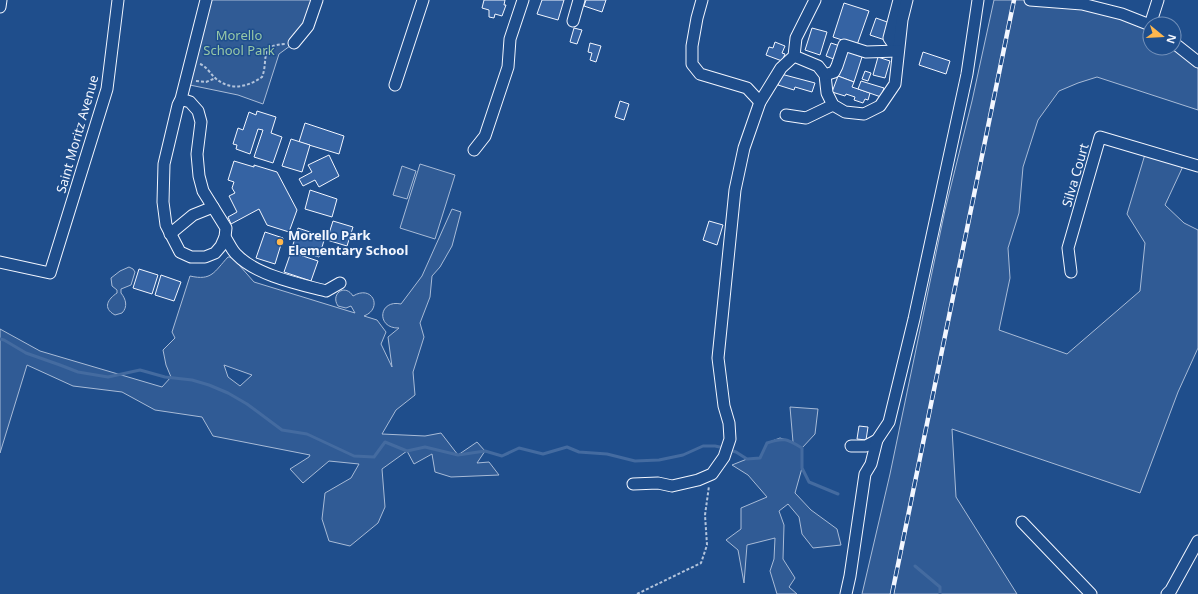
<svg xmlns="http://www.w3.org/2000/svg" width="1198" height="594" viewBox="0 0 1198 594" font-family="'Noto Sans',sans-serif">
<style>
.green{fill:#305b95;stroke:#a8bbd7;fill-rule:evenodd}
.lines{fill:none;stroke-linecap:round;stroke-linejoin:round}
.stream{stroke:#446ba0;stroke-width:3}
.building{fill:#3563a3;stroke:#f2f6ff}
.minor-casing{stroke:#f2f6ff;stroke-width:13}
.path{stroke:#b3c4dc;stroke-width:2;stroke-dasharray:3 2;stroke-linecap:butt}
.minor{stroke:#1f4e8c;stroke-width:11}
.rail-casing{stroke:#f2f6ff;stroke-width:4.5}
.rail{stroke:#1f4e8c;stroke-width:3;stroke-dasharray:9;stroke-linecap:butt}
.poi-dot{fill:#ffb74d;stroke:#1f4e8c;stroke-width:1.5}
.labels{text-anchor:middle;stroke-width:3;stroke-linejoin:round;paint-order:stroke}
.park-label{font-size:13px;fill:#97c8a6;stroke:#1f4e8c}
.street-label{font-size:13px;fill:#f2f6ff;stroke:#1f4e8c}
.poi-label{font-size:13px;font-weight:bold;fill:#f2f6ff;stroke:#1f4e8c;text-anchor:start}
</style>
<rect width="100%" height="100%" fill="#1f4e8c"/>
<!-- green -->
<g class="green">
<path d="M206,0H317L294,43L279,54L263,104L238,95L185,84Z"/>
<path d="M994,0H1083L1150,25V48H1174L1198,62V110L1097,77L1078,83L1059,91L1038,120L1023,167L1019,213L1008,248L1010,278L999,330L1067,354L1140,291L1145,243L1127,214L1146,151L1185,162L1165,205L1184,223L1198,230V348L1178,392L1140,493L952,429L956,497L1017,594H862L890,474L945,210L972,101Z"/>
<path d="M420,164L455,175L435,239L400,228Z"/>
<path d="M402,166L416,171L407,199L393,195Z"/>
<path d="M452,209L461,212L452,246L440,267L432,276L430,297L420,323L424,337L413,372L415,395L396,410L382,434L425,436L441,433L458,455L477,442L485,451L477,463L489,462L499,475L451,477L435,472L432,454L414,464L407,451L382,469L385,507L378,523L350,546L329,541L322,519L325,493L351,478L359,464L329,461L303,483L290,469L309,457L310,455L213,436L202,417L155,410L122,392L73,386L27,365L0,453V329L40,351L162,387L171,377L166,365L163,350L175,338L172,332L190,276C212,281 214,272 228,257H232L254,282L355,313L351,306L346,308L338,306C330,294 345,283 353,296C373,284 383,309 364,316L377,320L386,332L381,344L392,367L388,337L399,328C376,329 378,299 401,304L422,276ZM224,365L252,375L240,386L228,377Z"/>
<path d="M129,267L133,269L135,272L131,285L121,289V293C126,299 128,307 122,313L115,315C102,308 108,299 117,293V290L112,286L111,278L120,271Z"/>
<path d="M790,407L818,409L815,434L802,448V468L795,493L811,510L837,529L841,545L813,548L802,534L799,517L788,504L779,511L784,525L783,559L795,578L789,587L797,594H777L770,571L774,559L775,538L747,545L744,583L738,550L726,540L741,529V508L767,497L748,475L732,465L747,459L760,458L767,443L780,438L793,442Z"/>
</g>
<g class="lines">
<!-- stream -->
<g class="stream">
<path d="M0,339L4,340L26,353L60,365L78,372L108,377L140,370L165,377L192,380L209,385L228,393L247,404L282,430L307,434L354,456L374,457L385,442L407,451L425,447L458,455L485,451L502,456L519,448L543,454L567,447L579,452L607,454L635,461L659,460L683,455L703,446H715L724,448"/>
<path d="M729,450L736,452L747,459L760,458L767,443C784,437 787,439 802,448V468L809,482L838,494"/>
<path d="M915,566L940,587V594"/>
</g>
</g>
<!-- building -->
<g class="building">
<path d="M484,0H505L504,5H506L502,16L495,14L494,18L489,17V10L482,8Z"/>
<path d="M542,0H564L558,20L537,14Z"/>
<path d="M586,0H606L602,12L584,6Z"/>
<path d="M844,3L869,11L857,45L833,37Z"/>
<path d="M876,18L890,23L885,40L870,35Z"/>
<path d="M574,28L582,30L577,44L570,42Z"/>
<path d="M812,28L827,32L820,55L805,50Z"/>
<path d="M775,42L785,46L782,53L785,54L782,61L766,55L769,47L773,48Z"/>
<path d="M590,43L601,46L596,62L590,60L592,53L588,52Z"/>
<path d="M831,43L840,46L836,60L826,56Z"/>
<path d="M846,51L862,57L854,82L838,76Z"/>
<path d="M923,52L950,61L946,74L919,65Z"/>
<path d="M878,57L890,61L885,78L873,75Z"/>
<path d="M865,71L871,73L868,81L862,79Z"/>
<path d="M781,74L815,83L812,92L795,87L794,90L778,85Z"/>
<path d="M838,76L854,82L852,87L870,93L868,100L865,99L863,103L854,100L855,97L846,94L845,96L832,92Z"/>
<path d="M861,81L884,88L881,97L858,89Z"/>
<path d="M620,101L629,104L624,120L615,117Z"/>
<path d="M257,111L276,117L271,133L282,137L273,163L254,157L263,130L258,129L250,154L236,149L237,145L233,144L238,128L243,130L249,112L256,115Z"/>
<path d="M305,123L344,136L339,154L299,142Z"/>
<path d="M291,139L310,145L302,172L282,166Z"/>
<path d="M329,155L339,176L319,187L315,180L303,186L299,179L312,172L308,165Z"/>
<path d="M234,161L254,167V165L277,172L297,210L289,232L267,225L259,209L231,224L228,217L237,212L229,196L235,193L232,188L234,182L228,180Z"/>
<path d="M310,190L337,199L332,217L305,209Z"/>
<path d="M333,221L353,227L347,246L327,240Z"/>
<path d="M709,221L723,225L717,245L703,240Z"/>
<path d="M298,228L325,237L319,257L292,248Z"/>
<path d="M265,232L283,238L275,264L256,258Z"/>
<path d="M291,252L318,261L311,281L284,272Z"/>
<path d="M139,269L158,275L152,294L133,288Z"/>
<path d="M161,275L181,282L174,301L155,295Z"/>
<path d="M859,426L868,427L866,440L857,439Z"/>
</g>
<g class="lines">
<defs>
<g id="minor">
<path d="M702,0L697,18L692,46V64L700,74L747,88L760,102"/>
<path d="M1030,0L1082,4L1122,14L1150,25"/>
<path d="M0,7L1,0"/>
<path d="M573,21L579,0"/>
<path d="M1150,25L1158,0"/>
<path d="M294,43L308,26L317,0"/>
<path d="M1174,43L1198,62"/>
<path d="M898,51L889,38L899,0"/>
<path d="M794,56L818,66L825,75L827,93L833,105L845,112L864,114L880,106L895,84L902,20L907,0"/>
<path d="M825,75L834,72L837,66L844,45L866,52L898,51"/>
<path d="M395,85L423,0"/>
<path d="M181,99L190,102L198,111L201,122L197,154L199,176L203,191L226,228L225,237L221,246L215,253L205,257H191L180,252L166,225L163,202L164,164L178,105L181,99L206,0"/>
<path d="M786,115L806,118L833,105"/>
<path d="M474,150L485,136L508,67L510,39L523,0"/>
<path d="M170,234L193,215L213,207"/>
<path d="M225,237C229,243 232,251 237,255C256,275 299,284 326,291L340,283"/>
<path d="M0,262L50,273L107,89L118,0"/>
<path d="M1071,272L1068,248L1100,137L1198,166"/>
<path d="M851,446H866L877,440L889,422L914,319L967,74L978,0"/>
<path d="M633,484L658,483L672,486L698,480L712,474L724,457L730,439L729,423L724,406L718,358L735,190L744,148L760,102L781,68L794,56L796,38L815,0"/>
<path d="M1022,522L1091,594"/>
<path d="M846,594L850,576L865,474L871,464L877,440"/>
<path d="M1167,594L1171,590L1198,541"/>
</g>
</defs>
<!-- minor casing -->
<use href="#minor" class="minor-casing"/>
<!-- path -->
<g class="path">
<path d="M200,64C206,66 210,73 214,77C229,91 246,88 262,77C269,60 258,45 285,44"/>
<path d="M196,81L206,82L216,78"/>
<path d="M637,594L701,563L707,545L705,515L709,486"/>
</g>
<!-- minor -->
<use href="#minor" class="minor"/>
<defs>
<path id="rail" d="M892,594L1014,0"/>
</defs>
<!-- rail casing -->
<use href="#rail" class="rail-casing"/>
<!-- rail -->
<use href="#rail" class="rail"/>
</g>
<!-- markers -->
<circle class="poi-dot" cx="280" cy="242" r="4"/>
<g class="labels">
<!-- park labels -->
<g class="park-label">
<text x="239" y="40">Morello<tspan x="239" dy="15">School Park</tspan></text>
</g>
<!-- street labels -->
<g class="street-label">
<text transform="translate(77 134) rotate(-74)" y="5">Saint Moritz Avenue</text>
<text transform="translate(1075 175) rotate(-74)" y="5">Silva Court</text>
</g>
<!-- poi labels -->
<g class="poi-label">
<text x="288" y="240">Morello Park<tspan x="288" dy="15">Elementary School</tspan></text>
</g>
</g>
<!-- north arrow -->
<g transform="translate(1162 36) rotate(108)"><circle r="19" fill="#1f4e8c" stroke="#7391ba"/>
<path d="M0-3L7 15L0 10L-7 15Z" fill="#ffb74d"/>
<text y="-6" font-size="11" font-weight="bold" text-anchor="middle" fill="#f2f6ff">N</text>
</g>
</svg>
